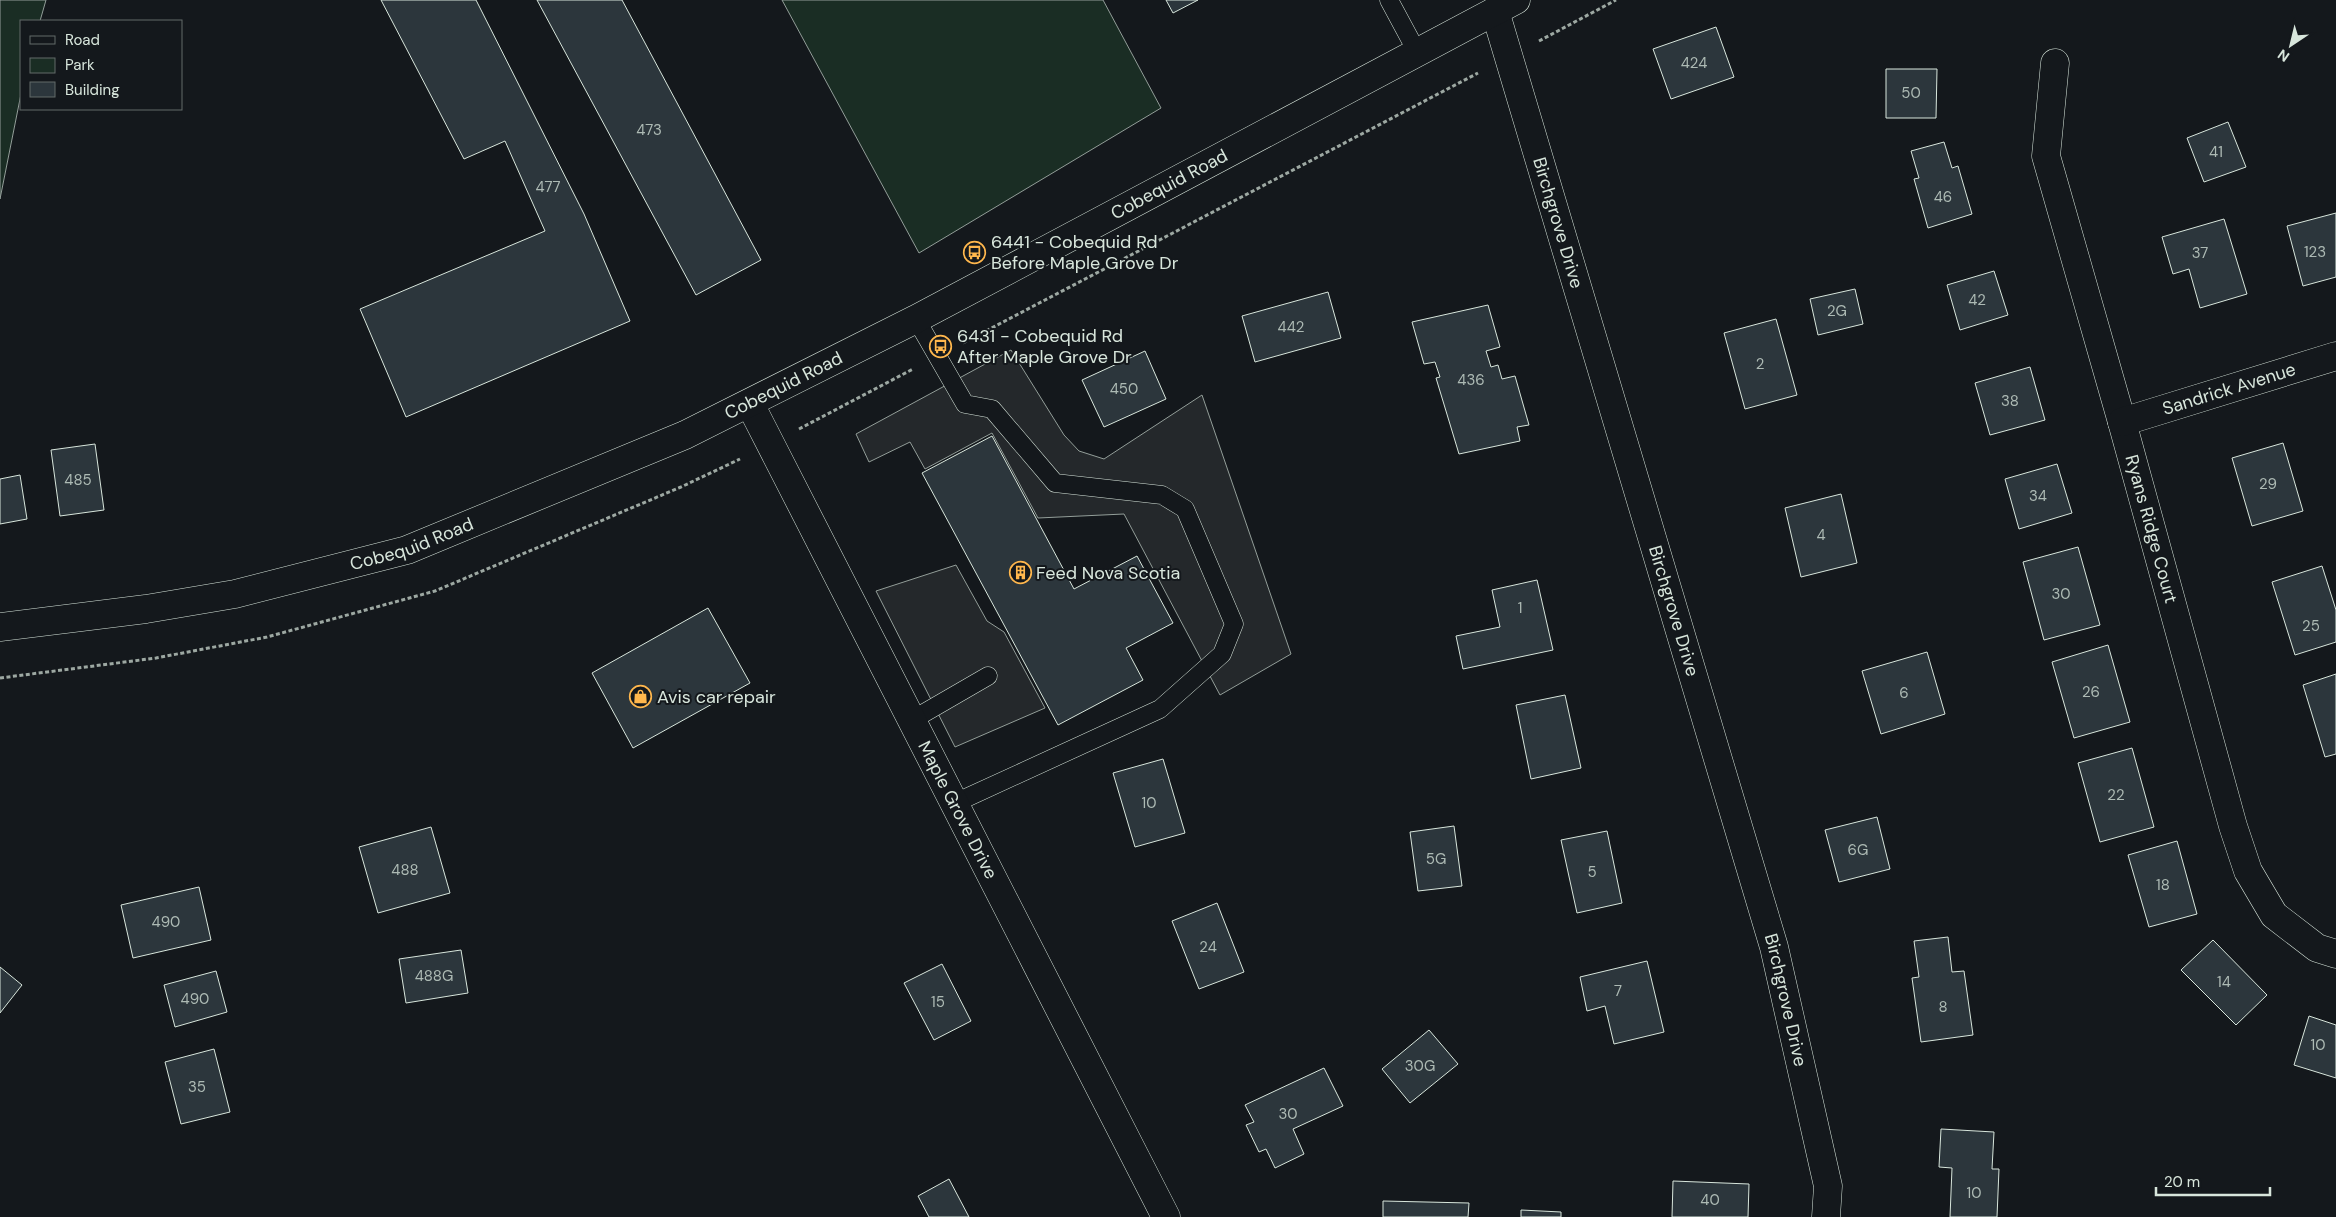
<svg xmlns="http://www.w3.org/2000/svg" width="2336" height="1217" viewBox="0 0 2336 1217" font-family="'DM Sans',sans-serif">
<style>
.green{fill:#1a2d24;stroke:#939e99}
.parking{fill:#24282b;stroke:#939e99}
.building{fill:#2c363c;stroke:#d8e6dc}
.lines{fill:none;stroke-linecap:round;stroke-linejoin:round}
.service-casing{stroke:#d8e6dc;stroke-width:19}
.minor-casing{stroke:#d8e6dc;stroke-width:29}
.secondary-casing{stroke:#d8e6dc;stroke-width:29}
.path{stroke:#9da8a2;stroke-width:3;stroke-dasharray:4 2.5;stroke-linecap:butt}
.service{stroke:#14181c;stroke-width:18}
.minor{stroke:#14181c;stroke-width:28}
.secondary{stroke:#14181c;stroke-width:28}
.labels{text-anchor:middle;stroke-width:4;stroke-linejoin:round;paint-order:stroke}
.number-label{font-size:15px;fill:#adbab4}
.street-label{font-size:18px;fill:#d8e6dc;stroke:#14181c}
.poi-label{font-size:18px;fill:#d8e6dc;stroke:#14181c;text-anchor:start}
</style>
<rect width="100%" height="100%" fill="#14181c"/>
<!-- green -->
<g class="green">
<path d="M0,0H46L40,21H21V94L0,199Z"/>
<path d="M782,0H1103L1161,108L919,253Z"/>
</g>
<!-- parking -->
<g class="parking">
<path d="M1011,350L1064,435L1079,451L1104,459L1202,395L1291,654L1220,695L1124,514L1038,518L992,433L925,469L910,442L869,462L856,434Z"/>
<path d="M956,565L987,621L1004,632L1045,708L955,747L876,591Z"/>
</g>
<!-- building -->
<g class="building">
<path d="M381,0H476L584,214L630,321L406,417L360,309L545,231L505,141L464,159Z"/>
<path d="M537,0H622L761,260L696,295Z"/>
<path d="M1166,0H1198L1173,13Z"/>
<path d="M1716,27L1734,77L1671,99L1653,49Z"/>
<path d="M1886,69H1937L1936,118H1886Z"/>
<path d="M2228,122L2246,167L2204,182L2187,138Z"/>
<path d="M1944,142L1952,168L1958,166L1972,214L1928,228L1914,179L1919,178L1911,151Z"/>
<path d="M2336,213V277L2303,286L2287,226Z"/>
<path d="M2224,219L2247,294L2200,308L2189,269L2173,274L2162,237Z"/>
<path d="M1994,271L2008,315L1960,330L1947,285Z"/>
<path d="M1855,289L1863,324L1818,335L1810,299Z"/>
<path d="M1328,292L1341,338L1255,362L1242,316Z"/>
<path d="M1488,305L1500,347L1486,351L1491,367L1498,365L1502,379L1515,376L1529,425L1517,427L1520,441L1459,454L1436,378L1440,377L1435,362L1424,364L1412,322Z"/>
<path d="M1776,319L1797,395L1745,409L1724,333Z"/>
<path d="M1145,351L1166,399L1104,427L1082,380Z"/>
<path d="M2030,367L2045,420L1990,435L1975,383Z"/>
<path d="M992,436L1074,589L1137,556L1173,623L1126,648L1143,680L1058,725L922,473Z"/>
<path d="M2283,443L2303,511L2252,526L2232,458Z"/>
<path d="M95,444L104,510L60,516L51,450Z"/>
<path d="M2057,464L2072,513L2019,529L2005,479Z"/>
<path d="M20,475L27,519L0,524V479Z"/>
<path d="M1841,494L1857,563L1801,577L1785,508Z"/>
<path d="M2078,547L2100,625L2044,640L2023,562Z"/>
<path d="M2322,566L2336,610V642L2295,655L2272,582Z"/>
<path d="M1537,580L1553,650L1463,669L1456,636L1500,627L1492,590Z"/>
<path d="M708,608L750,683L633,748L592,673Z"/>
<path d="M2108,645L2130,722L2074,738L2052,662Z"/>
<path d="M1927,652L1945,714L1881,734L1862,671Z"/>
<path d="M2336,674V754L2325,757L2303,685Z"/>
<path d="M1565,695L1581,768L1531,779L1516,705Z"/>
<path d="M2132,748L2154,827L2100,842L2078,763Z"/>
<path d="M1163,759L1185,833L1135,847L1113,773Z"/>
<path d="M1877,817L1890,869L1839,882L1825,830Z"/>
<path d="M1454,826L1462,886L1418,891L1410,832Z"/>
<path d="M431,827L450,893L378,913L359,847Z"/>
<path d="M1607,831L1622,903L1577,913L1561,840Z"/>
<path d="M2177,841L2197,914L2149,927L2128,855Z"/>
<path d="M199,887L211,940L133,958L121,905Z"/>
<path d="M1217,903L1244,972L1199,989L1172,921Z"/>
<path d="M1948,937L1952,972L1964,971L1973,1035L1921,1042L1912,978L1919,977L1914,941Z"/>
<path d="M2213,940L2267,995L2236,1025L2181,970Z"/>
<path d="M461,950L468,993L406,1003L399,959Z"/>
<path d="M1647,961L1664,1032L1614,1044L1605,1006L1587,1011L1580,977Z"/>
<path d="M942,964L971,1021L934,1040L904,983Z"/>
<path d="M0,967L22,985L0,1013Z"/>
<path d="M216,971L227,1012L175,1027L164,985Z"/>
<path d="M2309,1016L2336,1025V1078L2294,1065Z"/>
<path d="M1429,1030L1458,1064L1410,1103L1382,1069Z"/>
<path d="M214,1049L230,1112L181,1124L165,1062Z"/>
<path d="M1324,1068L1343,1106L1293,1129L1304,1154L1275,1168L1266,1149L1259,1152L1246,1125L1254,1122L1245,1105Z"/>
<path d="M1941,1129L1994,1132L1992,1169H1999L1997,1217H1950L1952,1168L1939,1167Z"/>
<path d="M949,1179L969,1217H929L918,1196Z"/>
<path d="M1673,1181L1749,1184L1748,1217H1672Z"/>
<path d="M1383,1201L1469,1203L1468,1217H1383Z"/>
<path d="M1521,1210L1561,1212V1217H1521Z"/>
</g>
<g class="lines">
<defs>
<g id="service">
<path d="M1389,0L1417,52"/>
<path d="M916,319L965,404L992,409L1055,483L1162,495L1185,509L1234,624L1222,654L1160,709L955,803"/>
<path d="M912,720L988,676"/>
</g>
<g id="minor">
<path id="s1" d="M1495,11L1774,947L1828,1186L1826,1217"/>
<path id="s2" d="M2055,63L2046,156L2122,422L2233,826L2248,871L2274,915L2317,948L2336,954"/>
<path id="s3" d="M750,404L1166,1217"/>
<path id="s4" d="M2122,422L2336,356"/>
</g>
<g id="secondary">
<path id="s5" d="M0,627L146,609L235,594L407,550L685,435L916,319L1516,0"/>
</g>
</defs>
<!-- service casing -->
<use href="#service" class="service-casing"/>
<!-- minor casing -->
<use href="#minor" class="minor-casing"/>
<!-- secondary casing -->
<use href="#secondary" class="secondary-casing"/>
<!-- path -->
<g class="path">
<path d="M1539,41L1616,0"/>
<path d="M963,343L1478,73"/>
<path d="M799,429L913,369"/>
<path d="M0,678L156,658L267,637L435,591L681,487L740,459"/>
</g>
<!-- service -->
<use href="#service" class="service"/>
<!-- minor -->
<use href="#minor" class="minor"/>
<!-- secondary -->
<use href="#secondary" class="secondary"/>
</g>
<!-- icons -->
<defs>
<symbol id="bus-ring" viewBox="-11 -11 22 22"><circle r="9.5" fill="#14181c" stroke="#ffb74d" stroke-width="1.5"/><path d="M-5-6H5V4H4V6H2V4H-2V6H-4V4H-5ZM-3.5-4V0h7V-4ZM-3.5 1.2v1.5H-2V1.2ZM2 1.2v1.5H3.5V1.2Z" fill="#ffb74d"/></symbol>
<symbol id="building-ring" viewBox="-11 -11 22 22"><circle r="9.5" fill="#14181c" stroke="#ffb74d" stroke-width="1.5"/><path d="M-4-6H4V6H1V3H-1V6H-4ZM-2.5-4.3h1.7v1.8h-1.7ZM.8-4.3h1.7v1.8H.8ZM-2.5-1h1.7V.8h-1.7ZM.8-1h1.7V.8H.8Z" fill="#ffb74d"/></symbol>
<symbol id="shop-ring" viewBox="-11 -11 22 22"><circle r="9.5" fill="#14181c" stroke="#ffb74d" stroke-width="1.5"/><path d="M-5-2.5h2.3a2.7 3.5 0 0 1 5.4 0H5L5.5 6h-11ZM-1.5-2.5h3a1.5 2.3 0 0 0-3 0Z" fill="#ffb74d"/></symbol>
</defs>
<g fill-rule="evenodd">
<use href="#bus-ring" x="962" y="240" width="25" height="25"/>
<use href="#bus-ring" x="928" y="334" width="25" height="25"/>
<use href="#building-ring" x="1008" y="560" width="25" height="25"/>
<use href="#shop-ring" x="628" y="684" width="25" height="25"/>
</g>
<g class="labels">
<!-- number labels -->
<g class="number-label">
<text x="1694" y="68">424</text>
<text x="1911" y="98">50</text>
<text x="649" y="135">473</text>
<text x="2216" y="157">41</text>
<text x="548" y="192">477</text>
<text x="1943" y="202">46</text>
<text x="2315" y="257">123</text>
<text x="2200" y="258">37</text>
<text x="1977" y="305">42</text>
<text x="1837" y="316">2G</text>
<text x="1291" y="332">442</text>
<text x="1760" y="369">2</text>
<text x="1471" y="385">436</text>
<text x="1124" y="394">450</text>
<text x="2010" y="406">38</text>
<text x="78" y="485">485</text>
<text x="2268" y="489">29</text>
<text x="2038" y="501">34</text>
<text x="1821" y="540">4</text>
<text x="2061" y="599">30</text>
<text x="1520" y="613">1</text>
<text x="2311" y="631">25</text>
<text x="2091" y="697">26</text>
<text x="1904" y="698">6</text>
<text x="2116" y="800">22</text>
<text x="1149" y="808">10</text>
<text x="1858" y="855">6G</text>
<text x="1436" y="864">5G</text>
<text x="405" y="875">488</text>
<text x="1592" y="877">5</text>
<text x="2163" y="890">18</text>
<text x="166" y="927">490</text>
<text x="1208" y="952">24</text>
<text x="434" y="981">488G</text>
<text x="2224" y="987">14</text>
<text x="1618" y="996">7</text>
<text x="195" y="1004">490</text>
<text x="938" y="1007">15</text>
<text x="1943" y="1012">8</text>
<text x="2318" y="1050">10</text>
<text x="1420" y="1071">30G</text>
<text x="197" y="1092">35</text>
<text x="1288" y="1119">30</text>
<text x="1974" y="1198">10</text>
<text x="1710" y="1205">40</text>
</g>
<!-- street labels -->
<g class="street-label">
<text dy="6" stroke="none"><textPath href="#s5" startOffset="1261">Cobequid Road</textPath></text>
<text dy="6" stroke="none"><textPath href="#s1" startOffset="221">Birchgrove Drive</textPath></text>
<text dy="6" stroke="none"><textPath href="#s5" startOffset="826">Cobequid Road</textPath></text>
<text dy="6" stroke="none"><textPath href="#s4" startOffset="112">Sandrick Avenue</textPath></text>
<text dy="6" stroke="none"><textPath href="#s2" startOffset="481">Ryans Ridge Court</textPath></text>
<text dy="6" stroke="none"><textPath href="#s5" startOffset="421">Cobequid Road</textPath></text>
<text dy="6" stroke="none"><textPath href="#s1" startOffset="626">Birchgrove Drive</textPath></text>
<text dy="6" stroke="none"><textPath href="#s3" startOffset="456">Maple Grove Drive</textPath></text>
<text dy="6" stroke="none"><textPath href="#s1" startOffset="1031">Birchgrove Drive</textPath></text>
</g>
<!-- poi labels -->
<g class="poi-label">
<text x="991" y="248">6441 - Cobequid Rd<tspan x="991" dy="21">Before Maple Grove Dr</tspan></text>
<text x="957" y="342">6431 - Cobequid Rd<tspan x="957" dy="21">After Maple Grove Dr</tspan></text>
<text x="1036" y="579">Feed Nova Scotia</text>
<text x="657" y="703">Avis car repair</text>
</g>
</g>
<!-- legend -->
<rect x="20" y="20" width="162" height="90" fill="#14181c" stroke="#626a69"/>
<rect x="30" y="36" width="25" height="8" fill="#14181c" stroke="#626a69"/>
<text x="65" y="45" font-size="15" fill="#d8e6dc">Road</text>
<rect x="30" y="58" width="25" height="15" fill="#1a2d24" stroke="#626a69"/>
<text x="65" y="70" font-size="15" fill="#d8e6dc">Park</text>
<rect x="30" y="82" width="25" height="15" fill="#2c363c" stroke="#626a69"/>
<text x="65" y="95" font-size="15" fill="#d8e6dc">Building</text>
<!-- north arrow -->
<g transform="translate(2291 45) rotate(215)" stroke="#14181c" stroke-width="4" paint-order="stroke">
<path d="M0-4L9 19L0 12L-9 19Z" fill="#d8e6dc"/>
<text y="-8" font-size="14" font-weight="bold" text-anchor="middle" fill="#d8e6dc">N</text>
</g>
<!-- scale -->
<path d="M2156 1187v8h114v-8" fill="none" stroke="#d8e6dc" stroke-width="2.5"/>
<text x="2164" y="1187" font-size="15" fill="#d8e6dc" stroke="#14181c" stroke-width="4" paint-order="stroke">20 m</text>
</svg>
